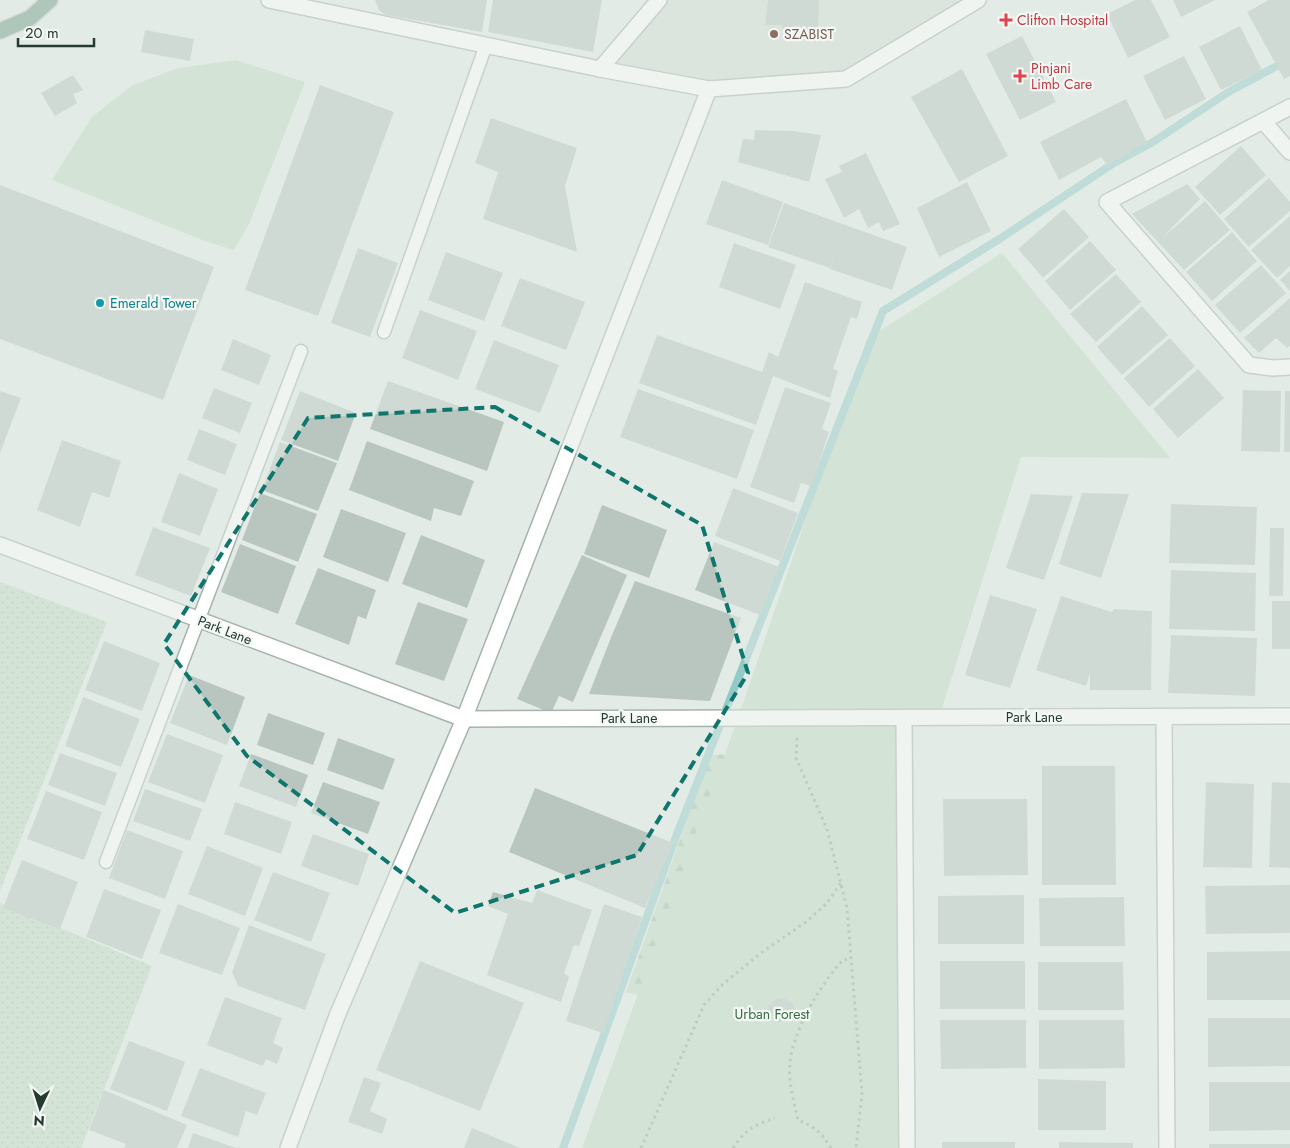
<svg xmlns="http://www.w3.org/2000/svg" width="1290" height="1148" viewBox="0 0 1290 1148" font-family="Jost,sans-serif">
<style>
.built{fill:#d2dbd5}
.grass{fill:url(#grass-dots)}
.forest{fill:url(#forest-firs)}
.park{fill:#bfdac1}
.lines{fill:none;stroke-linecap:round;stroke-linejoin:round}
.stream{stroke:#92cac7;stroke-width:8}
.building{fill:#b9c6bf}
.service-casing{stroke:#a6b3ac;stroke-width:15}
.minor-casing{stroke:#a6b3ac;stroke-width:18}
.tertiary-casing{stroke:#a6b3ac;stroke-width:18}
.primary-casing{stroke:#c2c8c5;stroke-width:18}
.path{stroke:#88ab99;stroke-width:3;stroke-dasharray:2.5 4;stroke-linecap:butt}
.service{stroke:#fff;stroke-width:12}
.minor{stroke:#fff;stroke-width:15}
.tertiary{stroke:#fff;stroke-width:15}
.primary{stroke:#6d9c86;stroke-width:15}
.marked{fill:none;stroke:#0f766e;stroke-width:4;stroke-dasharray:10 6;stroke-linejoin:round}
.health-dot{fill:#e0444e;stroke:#f4f8f5;stroke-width:2}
.education-dot{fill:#8d6e63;stroke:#f4f8f5;stroke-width:2}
.culture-dot{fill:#0f9aa8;stroke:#f4f8f5;stroke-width:2}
.labels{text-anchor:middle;stroke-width:4.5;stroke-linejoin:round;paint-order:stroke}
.health-label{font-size:14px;fill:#be3a42;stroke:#f4f8f5;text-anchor:start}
.education-label{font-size:14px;fill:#785e54;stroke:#f4f8f5;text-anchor:start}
.culture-label{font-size:14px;fill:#0d838f;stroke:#f4f8f5;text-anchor:start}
.street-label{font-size:14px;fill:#253b30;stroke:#f4f8f5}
.park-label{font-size:14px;fill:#346d3e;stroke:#f4f8f5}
</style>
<defs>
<pattern id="grass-dots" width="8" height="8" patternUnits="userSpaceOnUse" patternTransform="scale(1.25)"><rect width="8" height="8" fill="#bfdac1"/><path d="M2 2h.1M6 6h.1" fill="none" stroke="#a4bca6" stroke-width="1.8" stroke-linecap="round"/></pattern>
<pattern id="forest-firs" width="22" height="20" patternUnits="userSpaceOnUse" patternTransform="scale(1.25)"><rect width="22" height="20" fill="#bfdac1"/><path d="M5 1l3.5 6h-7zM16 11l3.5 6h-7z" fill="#a4bca6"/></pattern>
</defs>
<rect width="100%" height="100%" fill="#e3ebe6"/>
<!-- built -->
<path class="built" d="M655,0H978L846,79L709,89L596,68Z"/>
<!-- grass -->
<g class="grass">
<path d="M0,582L107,622L0,891Z"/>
<path d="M0,903L152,966L81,1148H0Z"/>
</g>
<!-- forest -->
<path class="forest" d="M758,753L658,990L637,995L626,992L710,755Z"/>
<!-- park -->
<g class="park">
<path d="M236,60L305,82L249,224L234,250L205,241L52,180L92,117L131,86L178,68Z"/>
<path d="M1002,253L1170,458L1021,457L939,718H904L907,1148H582L738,718L867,339Z"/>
</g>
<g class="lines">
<!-- stream -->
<path class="stream" d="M563,1148L677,834L883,311L1001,238L1114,163L1153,142L1230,91L1290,59"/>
</g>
<!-- building -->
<g class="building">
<path d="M375,0H487L482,32L386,15L379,10Z"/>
<path d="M493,0H602L593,52L488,32Z"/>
<path d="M768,0H819L818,29L784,36L782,25H765Z"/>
<path d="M1135,0H1151L1170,37L1128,58L1107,14Z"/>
<path d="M1173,0H1215L1181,17Z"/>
<path d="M1269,0H1290V76L1284,79L1247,12Z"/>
<path d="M1240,26L1262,70L1221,90L1199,47Z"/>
<path d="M145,30L194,39L190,61L141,52Z"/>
<path d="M1022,36L1056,102L1020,120L986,54Z"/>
<path d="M1184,56L1206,99L1165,120L1143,76Z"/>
<path d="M962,69L1008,156L959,182L911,97Z"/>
<path d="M73,75L83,90L73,94L77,103L55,116L41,93Z"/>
<path d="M320,85L394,112L318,316L245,290Z"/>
<path d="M1126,99L1147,142L1107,165L1101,157L1059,180L1040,142Z"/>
<path d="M491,118L577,148L565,186L577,252L483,219L498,172L475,163Z"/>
<path d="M755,130L793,131L821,135L809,182L738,162L743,139L754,140Z"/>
<path d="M1241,146L1266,175L1220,215L1195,187Z"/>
<path d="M866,153L900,224L883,231L879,222L868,228L859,209L844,218L825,179L842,172L839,166Z"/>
<path d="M1269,178L1290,202V211L1249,247L1224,219Z"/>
<path d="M722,180L783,202L768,245L706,224Z"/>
<path d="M967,182L991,231L939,257L917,208Z"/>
<path d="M1187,184L1200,199L1162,238L1205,201L1230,230L1184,270L1132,214Z"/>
<path d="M0,185L214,267L163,400L0,339Z"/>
<path d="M784,203L907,247L892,290L830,269L836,251L830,268L768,247Z"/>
<path d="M1064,209L1089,237L1043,278L1018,249Z"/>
<path d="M1290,216V266L1277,278L1251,250Z"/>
<path d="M1232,232L1257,261L1212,301L1186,272Z"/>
<path d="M1090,241L1116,270L1070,310L1045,281Z"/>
<path d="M734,243L796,265L780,309L719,287Z"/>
<path d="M358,248L398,263L370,337L331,323Z"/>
<path d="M446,252L503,273L484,321L428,300Z"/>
<path d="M1261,265L1286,293L1240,333L1215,305Z"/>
<path d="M1290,271V291L1280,280Z"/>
<path d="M1116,274L1141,302L1096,342L1070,314Z"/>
<path d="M520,278L585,302L566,350L501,326Z"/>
<path d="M805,282L862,302L857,319L851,317L833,369L838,371L830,398L773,376L756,425L639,383L657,335L762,372L769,352L778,357Z"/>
<path d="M1290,298V346L1287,348L1276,338L1259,353L1244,338Z"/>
<path d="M1142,306L1168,335L1122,375L1097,347Z"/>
<path d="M420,310L477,331L458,380L402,358Z"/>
<path d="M1170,338L1195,366L1149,407L1124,378Z"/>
<path d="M233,339L271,355L259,385L221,370Z"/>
<path d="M494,340L559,365L540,413L475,389Z"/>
<path d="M1198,369L1224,398L1178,438L1153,409Z"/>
<path d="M388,381L504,422L487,471L370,429Z"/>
<path d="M785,387L831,403L822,429L829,432L811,486L801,483L794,503L750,487Z"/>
<path d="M214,388L252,403L240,433L202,418Z"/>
<path d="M638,389L754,430L737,479L620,437Z"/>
<path d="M1243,390L1281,391L1280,452L1241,451Z"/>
<path d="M0,391L21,398L0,453Z"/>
<path d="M300,391L356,413L338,461L281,440Z"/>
<path d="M1285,391H1290V452H1284Z"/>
<path d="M199,429L237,444L225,475L187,460Z"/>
<path d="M62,440L121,461L109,498L92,492L80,527L37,510Z"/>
<path d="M367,441L474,481L461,516L434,508L431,521L349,490Z"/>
<path d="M280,442L337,463L318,511L262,490Z"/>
<path d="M179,473L218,489L200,536L161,522Z"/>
<path d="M733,488L798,513L780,561L715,536Z"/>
<path d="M260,493L317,514L298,562L242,540Z"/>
<path d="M1082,493L1129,494L1101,578L1059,564Z"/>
<path d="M1031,494L1073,496L1044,580L1006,568Z"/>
<path d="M1171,504L1257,507L1255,565L1169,563Z"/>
<path d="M602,505L667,530L649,578L584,554Z"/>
<path d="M341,509L406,533L388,582L323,557Z"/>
<path d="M153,527L210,548L191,596L135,575Z"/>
<path d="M1270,528H1284L1283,596H1269Z"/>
<path d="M421,535L485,560L467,608L402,584Z"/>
<path d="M714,542L779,567L760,615L695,590Z"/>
<path d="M240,544L296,566L278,614L221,592Z"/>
<path d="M582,555L627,575L573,702L559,696L551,713L517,699Z"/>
<path d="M318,568L376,590L366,619L358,616L349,645L295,624Z"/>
<path d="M1171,570L1256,573L1255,631L1169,629Z"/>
<path d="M635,581L741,618L710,701L589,694L610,640Z"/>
<path d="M990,595L1037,609L1010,688L965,675Z"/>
<path d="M1061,596L1112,612L1114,609L1152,611L1151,690H1090V673L1086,686L1036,670Z"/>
<rect x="1272" y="601" width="18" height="48"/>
<path d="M418,602L468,619L444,681L395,664Z"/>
<path d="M1171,635L1257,638L1255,696L1168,693Z"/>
<path d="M104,641L160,663L142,711L85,690Z"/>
<path d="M189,675L245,697L227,745L170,723Z"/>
<path d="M83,697L140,719L121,767L65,746Z"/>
<path d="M268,713L325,733L313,765L257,745Z"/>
<path d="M167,734L223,755L205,803L148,782Z"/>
<path d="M338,738L395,759L383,790L327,770Z"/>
<path d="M60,753L117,773L105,806L48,785Z"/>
<path d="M251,754L308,775L296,807L239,786Z"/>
<path d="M1042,766H1115L1116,885H1042Z"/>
<path d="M323,782L380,802L368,834L311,813Z"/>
<path d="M1206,782L1254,784L1252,868L1203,867Z"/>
<path d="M1272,782L1290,783V868L1269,867Z"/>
<path d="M535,788L673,843L645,908L509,852Z"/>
<path d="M145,789L202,809L190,841L133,821Z"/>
<path d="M46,791L102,812L84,860L27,839Z"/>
<path d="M943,799H1027L1028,875L944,876Z"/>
<path d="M235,802L292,822L281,854L224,834Z"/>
<path d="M127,830L183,851L165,899L109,878Z"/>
<path d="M313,834L369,854L358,886L301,866Z"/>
<path d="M207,846L263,868L245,916L188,894Z"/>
<path d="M22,860L78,882L60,929L3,908Z"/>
<path d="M273,872L330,893L311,942L254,920Z"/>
<path d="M1290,885V933L1206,934L1205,886Z"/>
<path d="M104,889L161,910L142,959L86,937Z"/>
<path d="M537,890L592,910L579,946L574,945L564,973L569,977L561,1002L487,975L508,914L488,906L493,892L532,903Z"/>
<path d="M1024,895V944H938V896Z"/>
<path d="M1124,897L1125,946H1040L1039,898Z"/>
<path d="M178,904L240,928L222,975L159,953Z"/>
<path d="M604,904L642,917L603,1033L566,1021Z"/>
<path d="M249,925L326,954L305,1010L238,986L232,972Z"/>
<path d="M1290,951V1000H1207V952Z"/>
<path d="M420,961L524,1003L480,1111L376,1070Z"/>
<rect x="940" y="961" width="85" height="48"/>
<path d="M1038,962H1123L1124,1010H1038Z"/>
<path d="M225,997L282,1018L273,1043L283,1048L277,1064L266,1059L263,1066L207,1045Z"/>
<path d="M777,998L786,999L793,1004L795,1013L793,1018L778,1023L770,1017L768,1006Z"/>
<path d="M1208,1018H1290V1066L1208,1067Z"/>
<path d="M940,1020H1026V1068L941,1069Z"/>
<path d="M1039,1020H1124L1125,1068L1039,1069Z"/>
<path d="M129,1041L185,1062L167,1111L110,1089Z"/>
<path d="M200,1068L266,1093L257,1115L246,1111L238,1137L181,1116Z"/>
<path d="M364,1077L381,1083L370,1111L387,1119L382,1134L348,1122Z"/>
<path d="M1038,1079L1106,1081V1130H1038Z"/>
<path d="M1209,1082H1290V1130L1209,1131Z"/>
<path d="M104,1090L187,1125L177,1148H124L126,1144L89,1130Z"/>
<path d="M472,1128L520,1148H464Z"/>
<path d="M193,1133L236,1148H188Z"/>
<rect x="942" y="1142" width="73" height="6"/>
<path d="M1059,1142L1133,1143V1148H1059Z"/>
<rect x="1209" y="1144" width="81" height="4"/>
</g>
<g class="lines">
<defs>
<g id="service">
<path d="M384,332L486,45"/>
<path d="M106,862L301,351"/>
</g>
<g id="minor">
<path d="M269,0L600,69L709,89L846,79L978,0"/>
<path d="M600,69L659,0"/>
<path d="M1290,107L1107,202L1249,365L1273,368L1290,367"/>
<path d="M1263,121L1290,152"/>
<path d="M1164,717L1167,1148"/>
<path d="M904,718L907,1148"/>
<path d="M288,1148L337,1016L464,719L709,89"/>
</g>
<path id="tertiary" d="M0,545L464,719L1290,716"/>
<path id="primary" d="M0,31L30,18L50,0"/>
</defs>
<!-- service casing -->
<use href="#service" class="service-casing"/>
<!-- minor casing -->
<use href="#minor" class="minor-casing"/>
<!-- tertiary casing -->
<use href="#tertiary" class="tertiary-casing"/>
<!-- primary casing -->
<use href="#primary" class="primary-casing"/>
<!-- path -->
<g class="path">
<path d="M797,738L796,758L827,829L847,908L862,1094L856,1148"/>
<path d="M641,1148L704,1005L723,984L761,953L806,922L826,904L841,883"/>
<path d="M733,1148C746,1129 754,1125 775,1118"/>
<path d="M831,1148C823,1134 814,1126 798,1120C794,1102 788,1082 790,1063C792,1032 822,982 843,960L851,959"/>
</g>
<!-- service -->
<use href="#service" class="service"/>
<!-- minor -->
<use href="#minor" class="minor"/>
<!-- tertiary -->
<use href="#tertiary" class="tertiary"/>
<!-- primary -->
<use href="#primary" class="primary"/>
</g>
<!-- marked area -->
<path d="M0 0H1290V1148H0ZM495,407L702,525L748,673L637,855L455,913L247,756L164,644L308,418Z" fill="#e3ebe6" fill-opacity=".55" fill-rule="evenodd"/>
<path class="marked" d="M495,407L702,525L748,673L637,855L455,913L247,756L164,644L308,418Z"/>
<!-- markers -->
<g class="health-dot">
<path d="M1003.5 12.5h5v5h5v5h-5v5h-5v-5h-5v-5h5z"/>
<path d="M1017.5 68.5h5v5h5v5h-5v5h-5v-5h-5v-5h5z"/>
</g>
<circle class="education-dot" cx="774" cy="34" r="5"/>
<circle class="culture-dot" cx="100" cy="303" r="5"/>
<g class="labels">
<!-- health labels -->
<g class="health-label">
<text x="1017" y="25">Clifton Hospital</text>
<text x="1031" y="73">Pinjani<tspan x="1031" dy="16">Limb Care</tspan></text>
</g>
<!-- education labels -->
<g class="education-label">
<text x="784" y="39">SZABIST</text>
</g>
<!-- culture labels -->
<g class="culture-label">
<text x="110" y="308">Emerald Tower</text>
</g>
<!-- street labels -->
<g class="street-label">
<text transform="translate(225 630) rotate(21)" y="5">Park Lane</text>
<text x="1034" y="722">Park Lane</text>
<text x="629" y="723">Park Lane</text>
</g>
<!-- park labels -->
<g class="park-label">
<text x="772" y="1019">Urban Forest</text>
</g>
</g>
<!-- north arrow -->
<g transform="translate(40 1108) rotate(184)" stroke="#f4f8f5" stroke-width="4" paint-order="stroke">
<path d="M0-4L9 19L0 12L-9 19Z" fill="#253b30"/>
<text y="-8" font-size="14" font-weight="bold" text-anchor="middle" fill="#253b30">N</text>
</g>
<!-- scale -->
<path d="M18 38v8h76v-8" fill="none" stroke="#253b30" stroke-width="2.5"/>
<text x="25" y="38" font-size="15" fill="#253b30" stroke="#f4f8f5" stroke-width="4" paint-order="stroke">20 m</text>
</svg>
